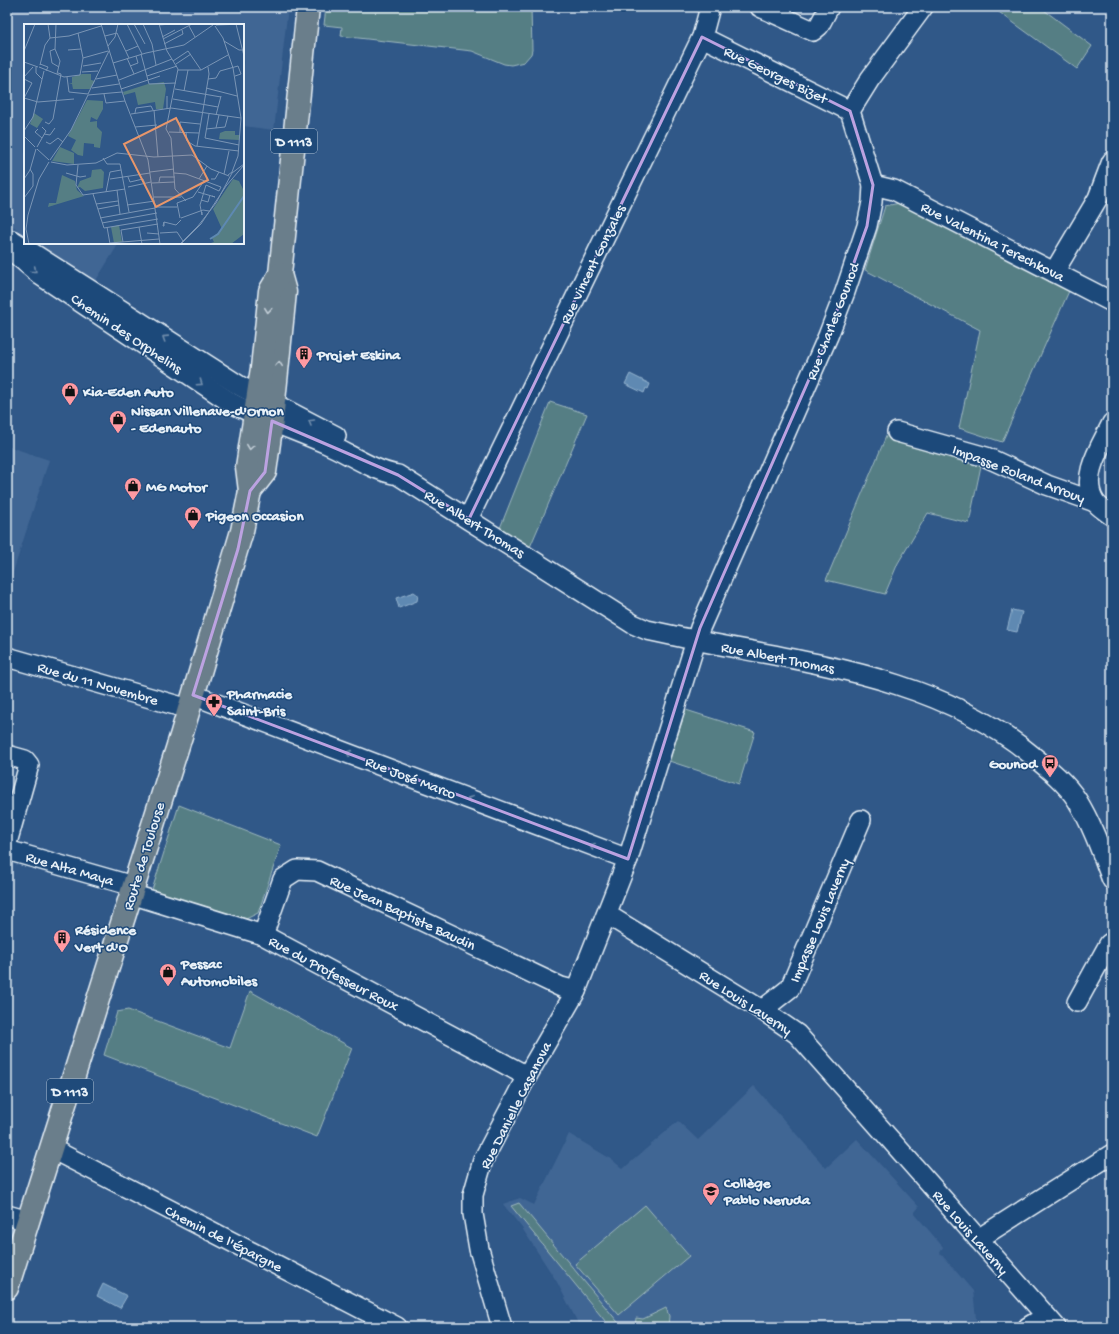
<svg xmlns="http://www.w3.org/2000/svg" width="1119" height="1334" viewBox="0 0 1119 1334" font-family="'Gochi Hand',sans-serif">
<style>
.built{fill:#416694}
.green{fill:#557e84;stroke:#9eb8be}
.water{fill:#5e89b2;stroke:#95b3ce}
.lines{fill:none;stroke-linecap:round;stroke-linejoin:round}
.minor-casing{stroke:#e8f1f8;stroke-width:22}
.major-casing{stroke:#e8f1f8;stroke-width:25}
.minor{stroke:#1f4a7a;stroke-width:19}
.major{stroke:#6b7e8b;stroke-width:22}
.oneway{stroke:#6f8dac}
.oneway2{stroke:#c2ced7}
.marked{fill:none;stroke:#bca2e1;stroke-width:3;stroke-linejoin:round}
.labels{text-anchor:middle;stroke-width:3;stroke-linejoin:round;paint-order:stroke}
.shield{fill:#1f4a7a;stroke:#acbfd2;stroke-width:1}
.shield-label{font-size:14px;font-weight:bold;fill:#e8f1f8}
.street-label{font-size:15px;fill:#e8f1f8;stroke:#1f4a7a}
.poi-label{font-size:15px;font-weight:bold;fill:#e8f1f8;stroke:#1f4a7a;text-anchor:start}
.inset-river{fill:none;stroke:#5e89b2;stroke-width:2}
.inset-road{fill:none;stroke:#7a95b5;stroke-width:1}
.view{fill:#e8966a;fill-opacity:0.15;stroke:#e8966a;stroke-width:2}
.inset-edge{fill:none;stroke:#e8f1f8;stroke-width:2}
</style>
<rect width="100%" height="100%" fill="#305888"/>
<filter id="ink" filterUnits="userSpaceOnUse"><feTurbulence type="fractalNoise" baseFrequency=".025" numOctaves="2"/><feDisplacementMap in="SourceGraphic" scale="8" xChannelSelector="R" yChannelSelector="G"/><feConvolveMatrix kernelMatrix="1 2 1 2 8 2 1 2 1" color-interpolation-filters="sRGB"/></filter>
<g filter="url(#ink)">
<!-- built -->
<g class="built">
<path d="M7,7H288L274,130L243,126V25H25V236L7,221Z"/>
<path d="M35,243H119L95,282Z"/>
<path d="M7,446L49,460L7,591Z"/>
<path d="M754,1086L826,1168L857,1139L919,1207L914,1213L943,1247L940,1253L973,1291L977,1327H580L557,1282L522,1228L503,1204L520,1198L534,1205L569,1134L611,1159L623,1169L678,1121L698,1140Z"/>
</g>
<!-- green -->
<g class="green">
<path d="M326,7H531L532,50L531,54L524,62L511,65L504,64L472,51L341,36L342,27L324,25Z"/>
<path d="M992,7H1040L1092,46L1077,69Z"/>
<path d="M900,203L1069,291L1002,442L959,428L980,330L865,270L885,206Z"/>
<path d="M550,402L587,414L530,547L500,528Z"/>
<path d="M887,434L955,451L982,461L969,523L928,513L898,563L885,594L826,580Z"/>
<path d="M686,710L755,732L739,784L669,761Z"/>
<path d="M179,805L281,845L258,913L246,919L152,890Z"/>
<path d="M250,991L352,1048L317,1137L104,1055L117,1012L128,1010L230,1048Z"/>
<path d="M519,1203L622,1327H610L511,1206Z"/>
<path d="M645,1205L689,1256L619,1315L575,1264Z"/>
<path d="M666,1308L669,1316L668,1327H635L636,1318L643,1319Z"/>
</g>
<!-- water -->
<g class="water">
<path d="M630,374L650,384L648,389L646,388L644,393L625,384Z"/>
<path d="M414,592L418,595L417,601L399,608L396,598Z"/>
<path d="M1012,610L1022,612L1017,632L1007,630Z"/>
<path d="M103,1284L127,1296L120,1308L97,1296Z"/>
</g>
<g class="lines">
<defs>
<g id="minor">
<path d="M760,7L813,31L819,26L829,7"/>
<path d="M702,37L850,111"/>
<path d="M873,185L894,190L1112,302"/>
<path d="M12,240L240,386L336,436"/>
<path d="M7,243L13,252L40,275L230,402C261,419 295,430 327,444C350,454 373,471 398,475L633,624L647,630L675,636C797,662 935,673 1034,757C1050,770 1066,783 1077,800C1092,824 1102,853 1112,880"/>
<path d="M1054,272L1098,198L1112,161"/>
<path d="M1112,423C1101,446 1079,477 1095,502C1099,507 1107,512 1112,516"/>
<path d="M897,432L986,457L1047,485L1095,502"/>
<path d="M468,519L702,37L710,7"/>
<path d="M7,657L189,709"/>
<path d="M193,695L628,859"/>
<path d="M7,755L25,760L29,765L7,843"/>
<path d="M7,850L133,886"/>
<path d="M131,894L263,935L527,1076"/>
<path d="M608,915L762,1010L797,1034L1056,1327"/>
<path d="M263,935L283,879L297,870L317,871L561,987L576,991"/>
<path d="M1077,1002L1109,944L1112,942"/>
<path d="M762,1010L790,988L861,820"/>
<path d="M52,1149L397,1327"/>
<path d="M7,1215L28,1221"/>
<path d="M978,1239L1112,1154"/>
<path d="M502,1327L479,1249L473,1214V1195L483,1160L527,1076L576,991L628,859L700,628L828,336L845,292L867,226L872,202L873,185L850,111L870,79L923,7"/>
<path d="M1028,1327L1046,1316"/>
</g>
<g id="major">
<path d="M250,491L265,472L272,421L285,292L280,274L308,7"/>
<path d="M7,1288L181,736L242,531L250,491L247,467L262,368L270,291L280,274"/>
</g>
</defs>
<!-- minor casing -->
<use href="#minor" class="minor-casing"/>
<!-- major casing -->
<use href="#major" class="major-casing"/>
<!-- minor -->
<use href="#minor" class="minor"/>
<!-- major -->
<use href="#major" class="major"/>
</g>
<!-- one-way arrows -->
<defs><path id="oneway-chevron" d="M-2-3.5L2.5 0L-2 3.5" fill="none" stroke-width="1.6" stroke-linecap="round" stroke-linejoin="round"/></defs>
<g class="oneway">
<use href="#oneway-chevron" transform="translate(34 270) rotate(39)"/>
<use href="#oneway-chevron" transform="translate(165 338) rotate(-147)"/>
<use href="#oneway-chevron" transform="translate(200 383) rotate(34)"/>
<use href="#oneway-chevron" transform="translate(311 422) rotate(-150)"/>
<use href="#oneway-chevron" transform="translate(349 753) rotate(-159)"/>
<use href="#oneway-chevron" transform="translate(470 799) rotate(-159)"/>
<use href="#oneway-chevron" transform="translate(592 846) rotate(-159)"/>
</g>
<g class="oneway2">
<use href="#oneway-chevron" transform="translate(268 310) rotate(96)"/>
<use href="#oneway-chevron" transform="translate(279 364) rotate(-84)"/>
<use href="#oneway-chevron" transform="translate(250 447) rotate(98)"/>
</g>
</g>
<!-- marked area -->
<path class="marked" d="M702,37L850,111L873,185L867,226L828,336L700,628L628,859L193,695L238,549L250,491L265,472L272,421L398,475L469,519Z"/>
<!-- icons -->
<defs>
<symbol id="building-pin" viewBox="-11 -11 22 30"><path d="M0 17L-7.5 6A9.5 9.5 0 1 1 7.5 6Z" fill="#ff9aa2" stroke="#1f4a7a"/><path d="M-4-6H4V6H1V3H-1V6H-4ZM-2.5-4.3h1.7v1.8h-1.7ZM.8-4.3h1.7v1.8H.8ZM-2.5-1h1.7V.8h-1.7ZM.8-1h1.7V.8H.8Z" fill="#111"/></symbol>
<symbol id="shop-pin" viewBox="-11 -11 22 30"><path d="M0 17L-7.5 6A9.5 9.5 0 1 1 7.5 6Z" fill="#ff9aa2" stroke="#1f4a7a"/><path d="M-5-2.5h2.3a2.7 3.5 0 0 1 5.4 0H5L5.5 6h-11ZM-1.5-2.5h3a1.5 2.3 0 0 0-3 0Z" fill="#111"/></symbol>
<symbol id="pharmacy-pin" viewBox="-11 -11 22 30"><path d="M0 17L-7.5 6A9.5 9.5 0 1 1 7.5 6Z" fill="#ff9aa2" stroke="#1f4a7a"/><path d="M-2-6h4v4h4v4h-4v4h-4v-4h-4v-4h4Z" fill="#111"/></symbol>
<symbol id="bus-pin" viewBox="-11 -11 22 30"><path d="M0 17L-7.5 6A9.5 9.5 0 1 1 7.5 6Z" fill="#ff9aa2" stroke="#1f4a7a"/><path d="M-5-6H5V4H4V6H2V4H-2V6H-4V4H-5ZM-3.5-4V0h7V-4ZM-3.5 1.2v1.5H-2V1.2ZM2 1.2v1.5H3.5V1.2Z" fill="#111"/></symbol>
<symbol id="school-pin" viewBox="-11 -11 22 30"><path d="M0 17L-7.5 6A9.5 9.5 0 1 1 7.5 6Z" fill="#ff9aa2" stroke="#1f4a7a"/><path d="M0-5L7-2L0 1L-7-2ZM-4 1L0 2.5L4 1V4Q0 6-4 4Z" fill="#111"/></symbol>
</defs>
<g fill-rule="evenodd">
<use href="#building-pin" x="294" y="344" width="20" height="27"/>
<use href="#shop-pin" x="60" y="381" width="20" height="27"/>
<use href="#shop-pin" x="108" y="409" width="20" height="27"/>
<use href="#shop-pin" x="123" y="476" width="20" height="27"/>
<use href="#shop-pin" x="183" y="505" width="20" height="27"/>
<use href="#pharmacy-pin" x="204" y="692" width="20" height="27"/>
<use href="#bus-pin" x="1040" y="753" width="20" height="27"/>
<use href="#building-pin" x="52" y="928" width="20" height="27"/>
<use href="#shop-pin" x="158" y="962" width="20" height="27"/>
<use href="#school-pin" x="701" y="1181" width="20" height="27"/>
</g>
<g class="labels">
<!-- shield labels -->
<g class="shield">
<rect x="271" y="129" width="46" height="24" rx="3"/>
<rect x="47" y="1079" width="46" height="24" rx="3"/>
</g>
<g class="shield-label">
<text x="294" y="146">D 1113</text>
<text x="70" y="1096">D 1113</text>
</g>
<!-- street labels -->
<g class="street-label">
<text transform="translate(776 74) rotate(26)" y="5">Rue Georges Bizet</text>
<text transform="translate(993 241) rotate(27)" y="5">Rue Valentina Terechkova</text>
<text transform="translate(592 264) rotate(-64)" y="5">Rue Vincent Gonzales</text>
<text transform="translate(832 321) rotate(-69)" y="5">Rue Charles Gounod</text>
<text transform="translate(127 333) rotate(34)" y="5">Chemin des Orphelins</text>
<text transform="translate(1019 473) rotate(21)" y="5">Impasse Roland Arrouy</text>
<text transform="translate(475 523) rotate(32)" y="5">Rue Albert Thomas</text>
<text transform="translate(778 657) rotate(11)" y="5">Rue Albert Thomas</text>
<text transform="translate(98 683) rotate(16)" y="5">Rue du 11 Novembre</text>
<text transform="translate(411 777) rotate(21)" y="5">Rue José Marco</text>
<text transform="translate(143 856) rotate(-73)" y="5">Route de Toulouse</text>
<text transform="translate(70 868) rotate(16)" y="5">Rue Alta Maya</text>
<text transform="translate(403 912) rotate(25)" y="5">Rue Jean Baptiste Baudin</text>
<text transform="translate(819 920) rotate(-67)" y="5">Impasse Louis Laverny</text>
<text transform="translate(334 973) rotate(28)" y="5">Rue du Professeur Roux</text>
<text transform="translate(746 1002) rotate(33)" y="5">Rue Louis Laverny</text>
<text transform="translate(515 1105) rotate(-63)" y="5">Rue Danielle Casanova</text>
<text transform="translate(971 1232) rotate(49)" y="5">Rue Louis Laverny</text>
<text transform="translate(224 1238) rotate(27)" y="5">Chemin de l'Épargne</text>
</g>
<!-- poi labels -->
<g class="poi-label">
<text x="317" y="359">Projet Eskina</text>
<text x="83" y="396">Kia-Eden Auto</text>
<text x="131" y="415">Nissan Villenave-d'Ornon<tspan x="131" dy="17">- Edenauto</tspan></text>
<text x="146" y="491">MG Motor</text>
<text x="206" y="520">Pigeon Occasion</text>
<text x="227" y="698">Pharmacie<tspan x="227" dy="17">Saint-Bris</tspan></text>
<text x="1037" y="768" text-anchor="end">Gounod</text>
<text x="75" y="934">Résidence<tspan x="75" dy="17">Vert d'O</tspan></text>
<text x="181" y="968">Pessac<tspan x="181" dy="17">Automobiles</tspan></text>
<text x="724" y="1187">Collège<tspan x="724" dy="17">Pablo Neruda</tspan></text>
</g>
</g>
<!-- overview -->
<g transform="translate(24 24)">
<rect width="220" height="220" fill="#305888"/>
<path d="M58,50H67V56L71,57L66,65H49L48,60H45L48,59V53ZM140,58L142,65L139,85H132L131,78L114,81L111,68L100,71L99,68L124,60ZM63,76L79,77V85L73,96L67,93L66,98L73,97V103L78,108L76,124L70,123V120L60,119L59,132L54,131L47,126L52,116L44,112ZM10,89L19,95L13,104L6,100ZM201,107H211V111H216L215,116L195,115L196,109ZM36,123L50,129V140L28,137ZM77,145L80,148L79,164L61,167L56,163L53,164L56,157L67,153L68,146ZM38,151L51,157L53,166L60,172L24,183L25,179H32ZM209,155L215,157L220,167V210L207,220H184L190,218L188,214L198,205L189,185ZM95,201L98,218L90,219L87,203Z" fill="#557e84"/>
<path class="inset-river" d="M186,215L194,210L220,172"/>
<path class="inset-road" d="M24,0L26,14M32,0L31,25L36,37L33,50M77,0L101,77L124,136L136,220M103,0L118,30M110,0L121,20M119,0L128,20L132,41M135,0L143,27L154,45L142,105L147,114L151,165L162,177M212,0L220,32M135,1L147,0M192,1L220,0M165,2L171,13M191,2L199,14L209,44L217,94L214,132L208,148L204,151M93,9L105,34M81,12L93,9M138,13L151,6M139,15L168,0M200,17L215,26H220M140,20L159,10L158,6M84,22L91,13L94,0M31,25L26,27L28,39L35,43M44,26L57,25M0,27L11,0M102,27L114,22M117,30L125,60L152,59M59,34L84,27M103,34L110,50M149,37L164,27L177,46M0,38L14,43M89,39L122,29L160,21L189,1M16,40L24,43L22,47M152,40L167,30M16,41L21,21L26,14L45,12L77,2M59,42L77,39M106,42L114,39L112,32M12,43V49L18,55M15,43L40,53L56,51L59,34L54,9M154,46H177L204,31M58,48L74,47M123,52L153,42M0,53L9,43M43,53L45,68L64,70M0,55L8,59L0,74M72,55L93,51M184,55L192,54L196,47L214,42L217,50L211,52M95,56L148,35M68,64L95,60M182,64L213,72M97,65L136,52M151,65L197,73M160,67L164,46M64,70L85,27M80,70L82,79L101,77M64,71L98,68M143,72V85M0,74L14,78L50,75M149,75L194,83M130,86L134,133M111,89L112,84L127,82L129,86M107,90L147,84L217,94M185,90L181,114L215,121M192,91L197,72M21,98L25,100L29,95L37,50L34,49M111,103L133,101M192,104L195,91M14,105L11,108L18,114M182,105L201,103L204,92M0,107L9,93L20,47M145,108L175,109M156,108V98L176,100M162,108L163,117L171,122L215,127M20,110L26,111L31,104M0,112L11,123M22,118L26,120L34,114L39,118M173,122L185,50L184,43M13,123L22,107L18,103M13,125L25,136M130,133L168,131L187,145L205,152M79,134L83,140H96L105,188M26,136L47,106L64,71M27,138L43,141L72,139L93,129L130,133M54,141L52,161L59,171L101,165M126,148L150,145M42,149L56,153L62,152M150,149L162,150L197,163M200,150L205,127M104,153L106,158L119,155L121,160M0,155L6,146L12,125M86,155L126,149M175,155L183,142M187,155H191L195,148M135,158L136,153H151M128,159L150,158M104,163L127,158M93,166L96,190M82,168L86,148L97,146M174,168L191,173L188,172M69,170L80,204L134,195M130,173H157M0,174L9,162V150L6,145M177,176L184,178L186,171M72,180L94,177M103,181L131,177M132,183H153M74,185L95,181M178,188V191L176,181L182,161L195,167L197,163M76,194L131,184M156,194L153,179L169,173L180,157M157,194L179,186L185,187M140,198L139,202H140V198L152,201L157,196M78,199L133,189M83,203L86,220M115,203L118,220M123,209L135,210M136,209L153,208L159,217M99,218L97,206L134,200M86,219L135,215M5,220L2,205L4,191L15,155L25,138M156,220L174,202L192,179L208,149L220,140M157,220L177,200L202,162L220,141"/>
<path class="view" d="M152,94L184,156L132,183L100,120Z"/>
<rect width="220" height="220" class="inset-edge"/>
</g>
<!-- margin -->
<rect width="1119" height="1334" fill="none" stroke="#1f4a7a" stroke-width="24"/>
<rect x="12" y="12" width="1095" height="1310" fill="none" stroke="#e8f1f8" stroke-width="1.5" filter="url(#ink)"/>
</svg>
